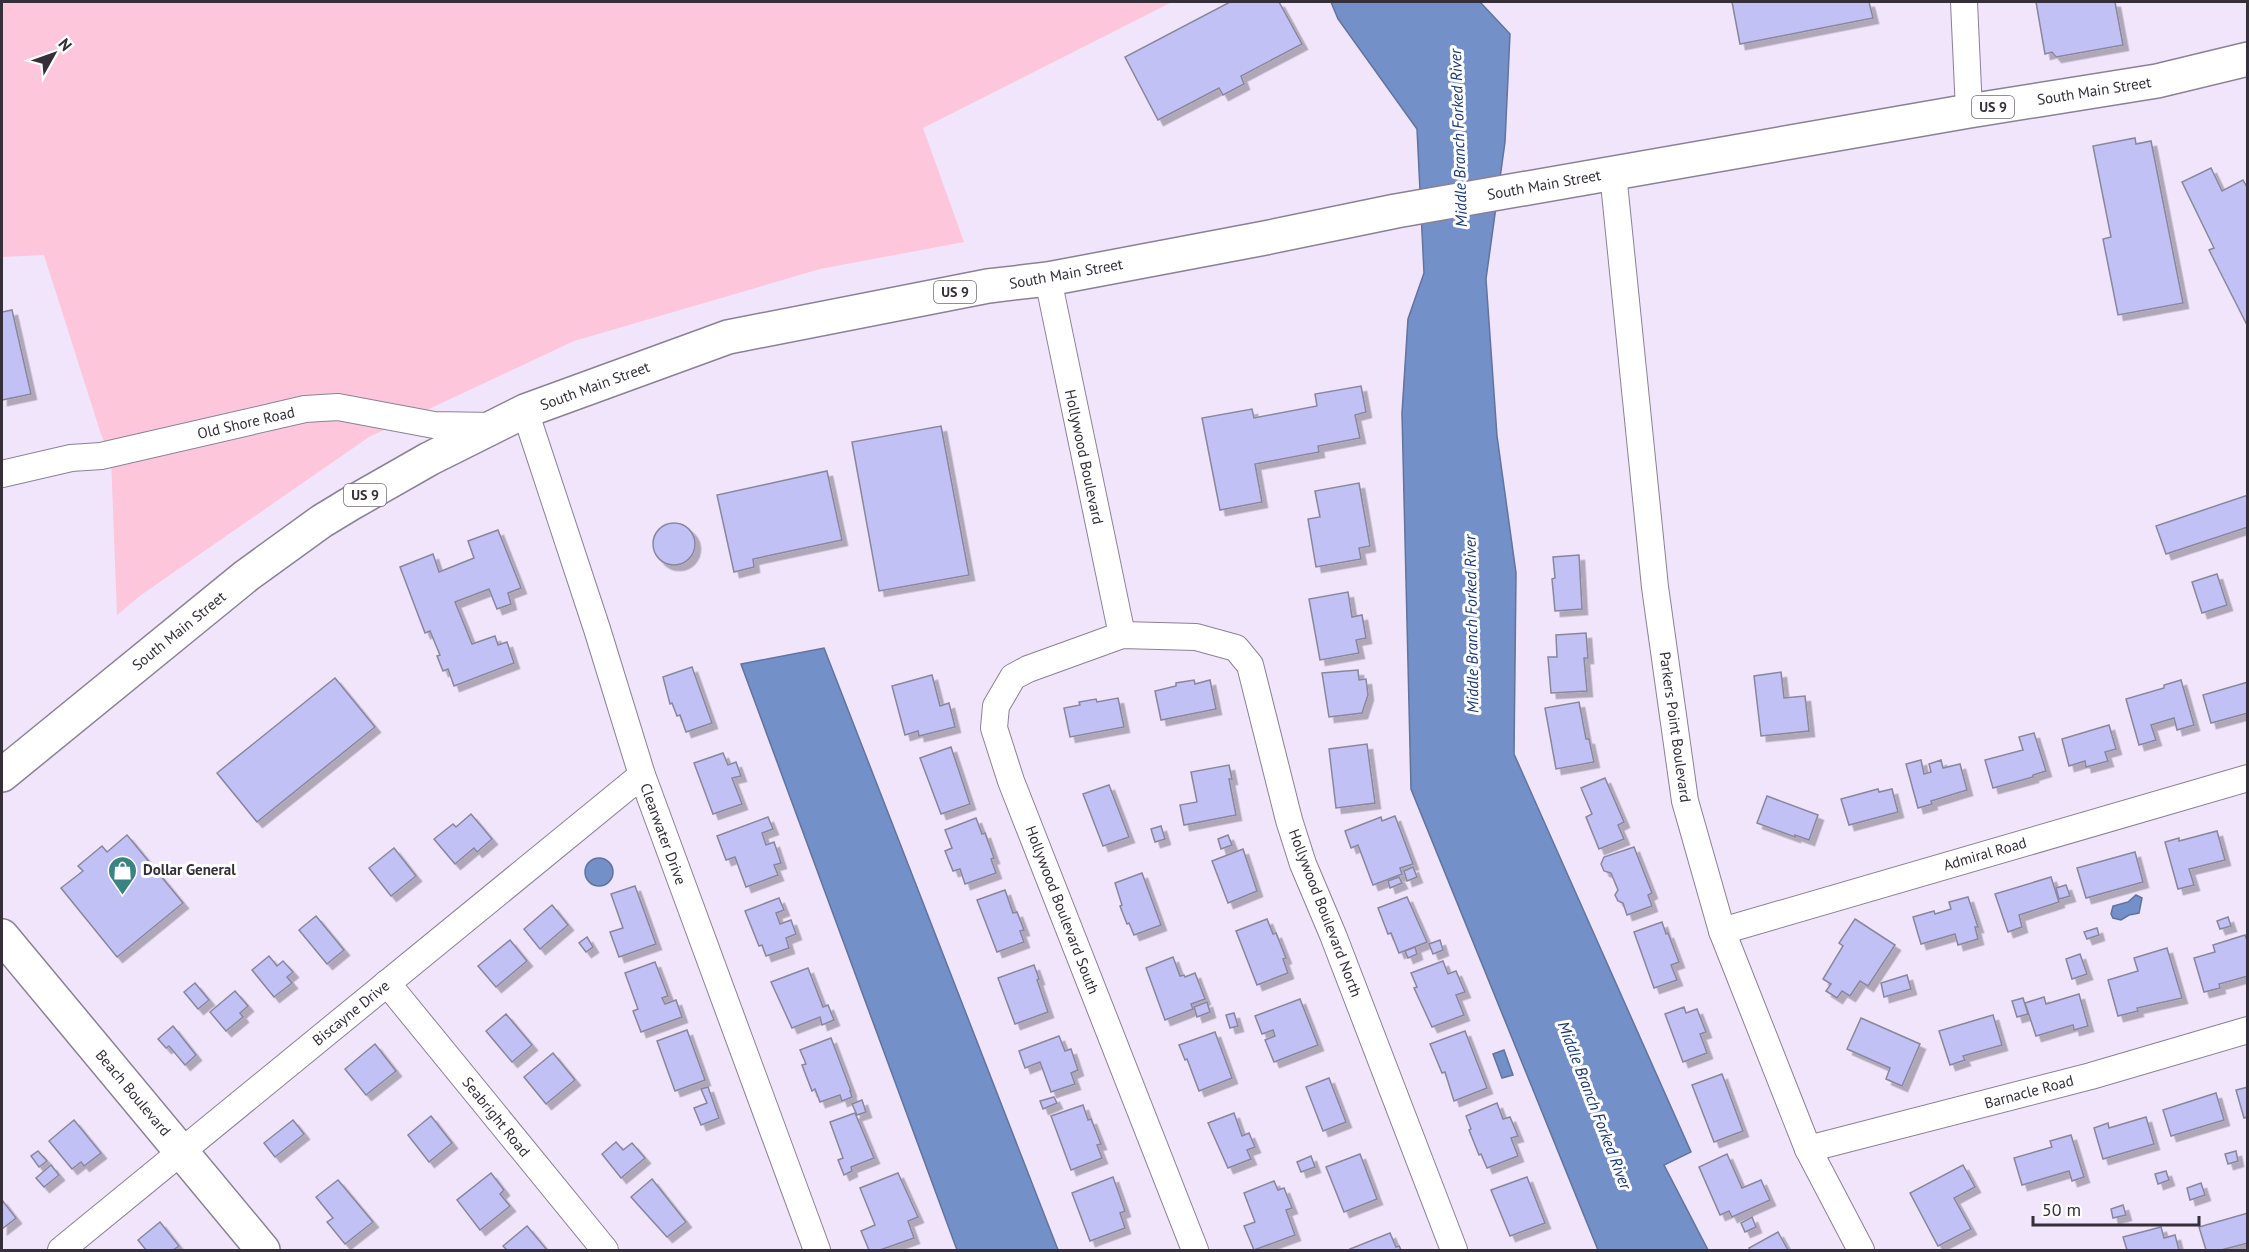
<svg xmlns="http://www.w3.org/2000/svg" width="2249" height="1252" viewBox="0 0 2249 1252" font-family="'PT Sans',sans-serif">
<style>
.green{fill:#fdc6db}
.water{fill:#7490c9;stroke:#61739e;stroke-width:1.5}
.building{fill:#c2c1f5;stroke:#88879d;stroke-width:1.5;filter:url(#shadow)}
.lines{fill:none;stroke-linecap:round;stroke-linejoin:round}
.street-casing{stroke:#8b8195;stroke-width:28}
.secondary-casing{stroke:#8b8195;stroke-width:36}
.highway-casing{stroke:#8b8195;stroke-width:36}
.street{stroke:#fff;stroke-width:26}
.secondary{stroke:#fff;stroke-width:33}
.highway{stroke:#fff;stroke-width:33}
.labels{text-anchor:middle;stroke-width:6;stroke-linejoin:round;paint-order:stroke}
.shield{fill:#fff;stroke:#716d74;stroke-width:1.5}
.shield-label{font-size:14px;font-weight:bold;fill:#342f38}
.street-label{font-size:15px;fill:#342f38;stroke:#fff}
.poi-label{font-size:15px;font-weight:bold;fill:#342f38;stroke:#fff;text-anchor:start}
.water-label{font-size:16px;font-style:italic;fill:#19377b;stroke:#fff}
</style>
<defs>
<filter id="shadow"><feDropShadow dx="5.5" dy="5.5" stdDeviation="0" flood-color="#0004"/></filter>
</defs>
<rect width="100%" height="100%" fill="#f0e5fb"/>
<!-- green -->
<path class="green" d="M2,2H1172L923,128L964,242L820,269L574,341L369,437L141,595L117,615L111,458L101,434L44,255L2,257Z"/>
<!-- water -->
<g class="water">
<path d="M1331,2H1480L1510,34L1505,142L1486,279L1497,436L1516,573L1514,754L1691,1152L1664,1165L1708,1250H1598L1411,789L1402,413L1408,319L1424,273L1417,129L1338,19Z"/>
<path d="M824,648L1058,1250H957L741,664Z"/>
<circle cx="599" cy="872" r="14"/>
<path d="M2136,895L2142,898L2139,913L2129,915L2121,920L2113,918L2111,914L2113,906L2128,902Z"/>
<path d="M1504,1050L1513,1075L1502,1078L1493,1054Z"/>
</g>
<!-- building -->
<g class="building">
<path d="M1230,2H1279L1302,44L1241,76L1244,84L1223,95L1219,88L1158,120L1125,57Z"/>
<path d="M1732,2H1869L1873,18L1740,44Z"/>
<path d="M2036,2H2115L2123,45L2056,57L2052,52L2045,54Z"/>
<path d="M2135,138L2136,144L2151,141L2183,303L2118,315L2103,239L2111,237L2093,146Z"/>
<path d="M2211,168L2222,191L2243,180L2248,189V327L2209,250L2214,248L2182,182Z"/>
<path d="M12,310L31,394L2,400V312Z"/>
<path d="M1361,386L1366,412L1355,415L1360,438L1318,446L1319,452L1255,464L1262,502L1220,510L1202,418L1252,409L1254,418L1317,406L1315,394Z"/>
<path d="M941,426L969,575L879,591L852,442Z"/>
<path d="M827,471L842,540L753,559L754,567L734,572L717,495Z"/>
<path d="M1359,483L1370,546L1359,548L1361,559L1316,567L1308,519L1320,517L1315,491Z"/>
<path d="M2248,495V527L2166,554L2156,526Z"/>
<circle cx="674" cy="544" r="21"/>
<path d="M498,530L521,588L508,593L511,604L497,609L489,589L455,602L472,644L495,636L498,645L507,642L514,663L454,686L448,669L443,671L437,656L440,655L430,631L425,633L400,567L433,554L439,572L474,558L468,541Z"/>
<path d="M1579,555L1582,609L1555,611L1552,579L1555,578L1553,557Z"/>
<path d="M2217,574L2227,605L2202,613L2192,582Z"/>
<path d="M1348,592L1352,617L1362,615L1366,638L1356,640L1359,653L1320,660L1309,599Z"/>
<path d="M1586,633L1588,658H1584L1587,691L1551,693L1548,657H1557L1556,635Z"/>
<path d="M692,667L712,723L686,732L680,715L677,716L672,703L670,704L663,677Z"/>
<path d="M1358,670L1359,680L1366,679L1368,695L1362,713L1329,717L1322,673Z"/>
<path d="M1781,672L1784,698L1805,696L1809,731L1761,736L1754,676Z"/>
<path d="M932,675L940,706L949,703L955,727L919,736L918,731L905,735L892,686Z"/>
<path d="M335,678L375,727L257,822L217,773Z"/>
<path d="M1194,680L1195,684L1210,680L1216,709L1161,720L1155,691L1176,686V683Z"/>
<path d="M2181,680L2194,725L2177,730L2174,718L2151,725L2156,740L2139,745L2126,699L2164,688V685Z"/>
<path d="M2248,682V713L2211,723L2203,695Z"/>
<path d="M1118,698L1124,727L1070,737L1064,708L1080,705L1079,702L1096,699L1097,702Z"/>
<path d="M1579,702L1586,739H1589L1594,762L1556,769L1545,708Z"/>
<path d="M2109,725L2116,749L2105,752L2108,761L2086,767L2085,761L2069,766L2062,739Z"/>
<path d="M2034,733L2046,771L2033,775V777L1993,788L1985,760L2023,750L2019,737Z"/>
<path d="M1367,744L1375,803L1336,808L1329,749Z"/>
<path d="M951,747L970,804L941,814L920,758Z"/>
<path d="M723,753L728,765L736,762L741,776L732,778L742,804L713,814L694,763Z"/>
<path d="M1921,760L1924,774L1931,772L1929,764L1941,760L1943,768L1960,764L1967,790L1931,801L1932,804L1918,808L1906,764Z"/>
<path d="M1229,765L1232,779H1229L1236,815L1184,825L1180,805L1197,802L1191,772Z"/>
<path d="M1605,778L1624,822L1618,825L1624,839L1599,849L1586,817L1592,814L1581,788Z"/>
<path d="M1109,785L1129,837L1103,846L1083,794Z"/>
<path d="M1878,789L1879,792L1892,789L1898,812L1849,825L1841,799Z"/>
<path d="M1767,796L1818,815L1809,840L1795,835V837L1757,823Z"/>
<path d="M471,814L492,839L477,852L474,848L455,864L434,839L453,824L456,827Z"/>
<path d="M1395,816L1413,864L1400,868L1402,874L1373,885L1358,845L1351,848L1345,831L1381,817L1382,821Z"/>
<path d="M768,817L773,829L762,833L766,845L774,842L781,863L774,865L778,875L746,887L735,857L726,860L717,836Z"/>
<path d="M976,818L982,834L985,833L994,858L991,859L996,873L965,884L960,869L953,871L945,851L952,848L945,830Z"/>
<path d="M1161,826L1165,839L1155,842L1151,829Z"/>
<path d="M2217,831L2225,860L2189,869L2194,885L2178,889L2165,842L2179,838V841Z"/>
<path d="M127,835L183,903L117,957L61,888L83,871L78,866L102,846L107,852Z"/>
<path d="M1228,835L1232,845L1221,849L1218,839Z"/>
<path d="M1634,847L1652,893L1648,895L1652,906L1627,915L1623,903L1618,901L1615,895L1618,890L1611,873L1604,871L1601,864L1604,857Z"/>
<path d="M394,848L416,876L391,896L369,868Z"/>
<path d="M1243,849L1257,891L1228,903L1212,861Z"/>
<path d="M2135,852L2143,882L2086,898L2077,868Z"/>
<path d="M1413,867L1417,877L1407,881L1404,871Z"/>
<path d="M1142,873L1161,925L1134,935L1129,923L1127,924L1120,906L1122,905L1115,883Z"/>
<path d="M1399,877L1402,883L1390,888L1388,881Z"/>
<path d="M2051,877L2059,902L2019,915L2022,927L2008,932L1995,894Z"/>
<path d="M2066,885L2070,896L2059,899L2056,888Z"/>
<path d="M635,886L656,944L619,957L610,932L623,928L611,894Z"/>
<path d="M1005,890L1013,913L1017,912L1024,930L1020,931L1024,942L997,952L977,900Z"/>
<path d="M1407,897L1427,942L1399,953L1391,933L1388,934L1378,908Z"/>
<path d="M1968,897L1978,927H1975L1978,939L1958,945L1955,934L1921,944L1913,917L1934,911L1935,914L1951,909L1949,902Z"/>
<path d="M779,898L784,910L776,913L780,924L791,920L796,934L786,938L789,948L766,956L762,945L759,946L745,911Z"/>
<path d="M552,905L568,925L540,949L524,929Z"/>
<path d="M316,916L344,950L327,964L299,930Z"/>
<path d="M2228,917L2231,926L2220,929L2217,921Z"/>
<path d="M1267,919L1273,934L1276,933L1286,958L1283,959L1288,973L1257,985L1236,931Z"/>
<path d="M1855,919L1895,945L1868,986L1860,981L1850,996L1842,991L1837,998L1826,991L1831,984L1823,979L1843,946L1839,943Z"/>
<path d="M1662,922L1666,934L1668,933L1679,962L1671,965L1677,980L1654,988L1634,932Z"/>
<path d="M2097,928L2099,935L2087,939L2084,932Z"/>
<path d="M2245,935L2248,943V976L2219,984L2220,988L2204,992L2194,958L2215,952L2213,945Z"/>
<path d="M587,937L593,947L586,952L579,943Z"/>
<path d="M510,940L527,961L496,987L478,966Z"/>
<path d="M1440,940L1443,950L1433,954L1429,944Z"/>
<path d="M1415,947L1417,954L1408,958L1405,951Z"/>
<path d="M2167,948L2182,998L2137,1008L2138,1011L2118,1016L2108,980L2138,971L2134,958Z"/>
<path d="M2080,954L2087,974L2072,979L2066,959Z"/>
<path d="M269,956L277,966L283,961L293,972L287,977L292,983L274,997L252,970Z"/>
<path d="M1173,957L1180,976L1184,975L1185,977L1195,973L1205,999L1191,1004L1193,1009L1165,1020L1146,968Z"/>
<path d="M1443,961L1448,974L1456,971L1465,992L1456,995L1464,1015L1432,1027L1414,988L1417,987L1411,973Z"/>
<path d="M655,962L668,996L662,998L665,1004L676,1000L682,1017L641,1032L633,1011L638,1009L625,973Z"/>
<path d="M1034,965L1039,979L1037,980L1048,1012L1015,1024L998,978Z"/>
<path d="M808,968L823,1007L828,1005L834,1020L822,1025L820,1017L792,1028L771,982Z"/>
<path d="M1907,975L1911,989L1884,997L1881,983Z"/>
<path d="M195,983L209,1000L198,1009L184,992Z"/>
<path d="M235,991L248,1006L240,1013L243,1017L226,1031L210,1012Z"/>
<path d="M2079,994L2088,1026L2074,1030L2073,1025L2036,1036L2025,1003L2044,997L2046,1004Z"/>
<path d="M2023,998L2028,1014L2017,1017L2012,1001Z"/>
<path d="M1300,999L1318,1045L1274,1062L1265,1040L1275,1036L1273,1030L1262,1034L1255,1016Z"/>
<path d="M1207,1002L1210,1012L1197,1017L1194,1007Z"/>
<path d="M1684,1007L1686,1013L1697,1009L1706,1032L1700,1034L1707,1053L1683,1062L1665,1014Z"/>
<path d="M1234,1013L1238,1026L1230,1028L1226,1015Z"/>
<path d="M506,1014L532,1045L512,1062L486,1031Z"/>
<path d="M1993,1015L2002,1045L1963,1056L1965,1060L1950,1065L1939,1031Z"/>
<path d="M1861,1018L1920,1044L1902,1086L1886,1079L1890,1068L1847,1049Z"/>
<path d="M173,1026L196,1055L185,1065L169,1046L166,1048L158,1039Z"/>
<path d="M687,1030L705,1080L675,1091L657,1041Z"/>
<path d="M1465,1031L1487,1088L1454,1101L1445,1072L1442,1073L1430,1044Z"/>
<path d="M1215,1032L1232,1078L1199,1091L1187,1059L1185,1060L1179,1045Z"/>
<path d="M1059,1036L1065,1051L1071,1049L1078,1070L1071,1073L1075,1084L1051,1092L1040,1062L1025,1068L1019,1051Z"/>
<path d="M831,1038L851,1091H850L852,1097L842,1101L840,1095L820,1102L815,1089L812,1091L802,1065L806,1064L800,1050Z"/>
<path d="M375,1044L396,1071L366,1095L345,1069Z"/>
<path d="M553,1053L575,1080L546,1104L524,1077Z"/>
<path d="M1722,1074L1743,1131L1714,1142L1692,1085Z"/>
<path d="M1329,1078L1346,1122L1323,1131L1306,1087Z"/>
<path d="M708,1087L719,1118L701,1125L694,1108L707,1103L701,1089Z"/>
<path d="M2248,1087V1117L2244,1118L2236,1090Z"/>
<path d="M2216,1093L2224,1120L2171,1136L2163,1110Z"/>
<path d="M1054,1097L1057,1103L1043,1109L1040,1101Z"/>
<path d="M862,1100L866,1112L857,1115L852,1104Z"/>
<path d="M1497,1103L1503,1119L1510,1117L1518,1136L1511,1138L1518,1156L1487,1168L1481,1154L1479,1155L1469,1130L1471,1129L1466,1116Z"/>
<path d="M1083,1105L1088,1120L1091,1119L1101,1144L1097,1145L1102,1158L1071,1170L1051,1116Z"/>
<path d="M855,1113L874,1158L851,1167L852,1171L844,1175L838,1160L843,1158L830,1122Z"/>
<path d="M1234,1113L1242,1136L1249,1133L1255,1147L1247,1150L1251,1159L1228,1168L1208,1123Z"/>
<path d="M431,1116L452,1143L429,1162L408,1135Z"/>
<path d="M2146,1117L2154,1144L2103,1159L2094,1128L2108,1123L2109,1128Z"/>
<path d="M74,1120L101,1153L84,1166L81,1162L72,1169L49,1141Z"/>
<path d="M293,1120L304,1134L275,1157L264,1143Z"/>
<path d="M2071,1135L2084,1177L2072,1181L2069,1171L2022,1185L2014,1158L2052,1147L2050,1141Z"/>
<path d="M616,1142L623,1150L632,1143L645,1158L621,1178L602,1154Z"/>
<path d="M38,1151L47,1161L39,1167L31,1156Z"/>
<path d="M2236,1151L2238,1161L2228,1164L2225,1154Z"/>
<path d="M1360,1154L1377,1199L1344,1212L1326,1167Z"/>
<path d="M1727,1154L1742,1188L1761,1180L1770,1200L1732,1217L1729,1211L1720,1215L1699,1167Z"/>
<path d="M1311,1156L1315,1167L1301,1172L1297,1162Z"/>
<path d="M51,1165L59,1175L44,1187L36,1178Z"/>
<path d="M1963,1165L1975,1187L1954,1198L1971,1229L1938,1246L1910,1193Z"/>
<path d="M2166,1171L2169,1180L2158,1184L2155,1174Z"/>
<path d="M491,1173L504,1190L500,1194L510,1206L480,1230L457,1200Z"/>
<path d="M898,1173L918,1217L908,1221L914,1238L880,1250H869L861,1231L875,1225L860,1188Z"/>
<path d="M1113,1177L1125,1211L1120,1213L1125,1228L1090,1241L1072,1193Z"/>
<path d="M1527,1177L1545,1223L1510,1236L1491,1190Z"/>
<path d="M652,1179L686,1222L667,1237L631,1197Z"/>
<path d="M338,1180L373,1222L345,1244L327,1222L333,1218L316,1197Z"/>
<path d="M1274,1181L1278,1190L1284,1188L1292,1208L1286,1210L1295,1235L1254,1250L1244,1226L1255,1222L1244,1193Z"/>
<path d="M2201,1183L2205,1195L2190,1200L2187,1188Z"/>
<path d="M2,1200L16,1218L2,1229Z"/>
<path d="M2123,1205L2126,1215L2113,1218L2111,1209Z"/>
<path d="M2248,1213V1243L2221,1250H2206L2199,1227Z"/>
<path d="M1752,1217L1756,1227L1745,1232L1741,1223Z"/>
<path d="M160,1222L179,1246L173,1250H146L138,1240Z"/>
<path d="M527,1226L547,1250H507L503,1246Z"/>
<path d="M2161,1227L2164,1238L2175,1235L2179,1250H2127L2123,1237Z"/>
<path d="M1778,1232L1788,1250H1750L1749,1248Z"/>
<path d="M1390,1233L1396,1247L1399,1246L1401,1250H1351L1350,1249Z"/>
</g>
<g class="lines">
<defs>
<g id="street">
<path d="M1964,2L1969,111"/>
<path d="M1613,173L1655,587L1685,801L1722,931L1808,1149L1861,1250"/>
<path d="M1048,279L1122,635"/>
<path d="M525,411L597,629L642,775L817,1250"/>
<path d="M2,474L71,458L101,456L305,409L338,407L434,425L492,426"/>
<path d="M1722,931L2248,778"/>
<path d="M387,983L605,1250"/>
<path d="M1808,1149L2091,1076L2248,1030"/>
<path d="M61,1250L642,775"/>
<path d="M1195,1250L1011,781L994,728L996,706L1013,677L1028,669L1122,635L1196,637L1236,648L1250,665L1289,820L1303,864L1333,935L1454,1250"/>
</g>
<path id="secondary" d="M2,936L263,1250"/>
<path id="highway" d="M2,775L246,576L322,521L350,504L429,459L525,411L728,337L988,286L1048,279L1265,238L1396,211L1969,111L2157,81L2248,59"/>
</defs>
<!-- street casing -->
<use href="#street" class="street-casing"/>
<!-- secondary casing -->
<use href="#secondary" class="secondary-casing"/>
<!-- highway casing -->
<use href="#highway" class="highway-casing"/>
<!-- street -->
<use href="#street" class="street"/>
<!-- secondary -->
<use href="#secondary" class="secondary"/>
<!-- highway -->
<use href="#highway" class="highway"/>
</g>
<!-- icons -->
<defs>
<symbol id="shop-pin" viewBox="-11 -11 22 30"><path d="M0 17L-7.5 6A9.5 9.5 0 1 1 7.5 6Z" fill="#3a8383" stroke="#fff"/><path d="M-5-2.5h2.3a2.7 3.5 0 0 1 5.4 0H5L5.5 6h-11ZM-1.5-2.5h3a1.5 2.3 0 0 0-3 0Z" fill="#fff"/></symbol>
</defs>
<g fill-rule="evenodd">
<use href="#shop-pin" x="106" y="854" width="33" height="45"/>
</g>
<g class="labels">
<!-- shield labels -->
<g class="shield">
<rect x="1972" y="96" width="42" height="22" rx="4.5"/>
<rect x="934" y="281" width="42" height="22" rx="4.5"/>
<rect x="344" y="484" width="42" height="22" rx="4.5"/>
</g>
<g class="shield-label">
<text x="1993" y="112">US 9</text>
<text x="955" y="297">US 9</text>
<text x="365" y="500">US 9</text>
</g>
<!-- street labels -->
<g class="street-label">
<text transform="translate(2094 91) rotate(-9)" y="5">South Main Street</text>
<text transform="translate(1544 185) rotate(-10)" y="5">South Main Street</text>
<text transform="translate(1066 274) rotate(-10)" y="5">South Main Street</text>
<text transform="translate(595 386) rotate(-20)" y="5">South Main Street</text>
<text transform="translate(246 423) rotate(-13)" y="5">Old Shore Road</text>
<text transform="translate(1084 457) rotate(78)" y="5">Hollywood Boulevard</text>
<text transform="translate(179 631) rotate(-39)" y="5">South Main Street</text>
<text transform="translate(1675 727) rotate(82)" y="5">Parkers Point Boulevard</text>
<text transform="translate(663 834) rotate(70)" y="5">Clearwater Drive</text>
<text transform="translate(1985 854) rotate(-16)" y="5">Admiral Road</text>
<text transform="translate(1062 910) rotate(69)" y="5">Hollywood Boulevard South</text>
<text transform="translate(1325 913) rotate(69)" y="5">Hollywood Boulevard North</text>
<text transform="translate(351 1013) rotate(-39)" y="5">Biscayne Drive</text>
<text transform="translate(2029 1092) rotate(-15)" y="5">Barnacle Road</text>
<text transform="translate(133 1093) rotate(50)" y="5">Beach Boulevard</text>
<text transform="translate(496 1117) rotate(51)" y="5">Seabright Road</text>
</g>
<!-- poi labels -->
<g class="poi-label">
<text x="143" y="875">Dollar General</text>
</g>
<!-- water labels -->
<g class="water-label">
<text transform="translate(1458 138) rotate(-92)" y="6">Middle Branch Forked River</text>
<text transform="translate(1471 624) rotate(-91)" y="6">Middle Branch Forked River</text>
<text transform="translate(1595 1105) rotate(69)" y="6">Middle Branch Forked River</text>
</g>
</g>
<!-- border -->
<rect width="2249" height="1252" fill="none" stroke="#342f38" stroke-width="6"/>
<!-- north arrow -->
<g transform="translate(54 54) rotate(50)" stroke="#ffffff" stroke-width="4.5" paint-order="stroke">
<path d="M0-4.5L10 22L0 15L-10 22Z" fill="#342f38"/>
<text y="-9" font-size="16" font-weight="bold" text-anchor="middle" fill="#342f38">N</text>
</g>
<!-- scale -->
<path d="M2033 1216v9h166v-9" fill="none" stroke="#342f38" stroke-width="3"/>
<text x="2042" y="1216" font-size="18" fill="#342f38" stroke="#ffffff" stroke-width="4.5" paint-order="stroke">50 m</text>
</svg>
